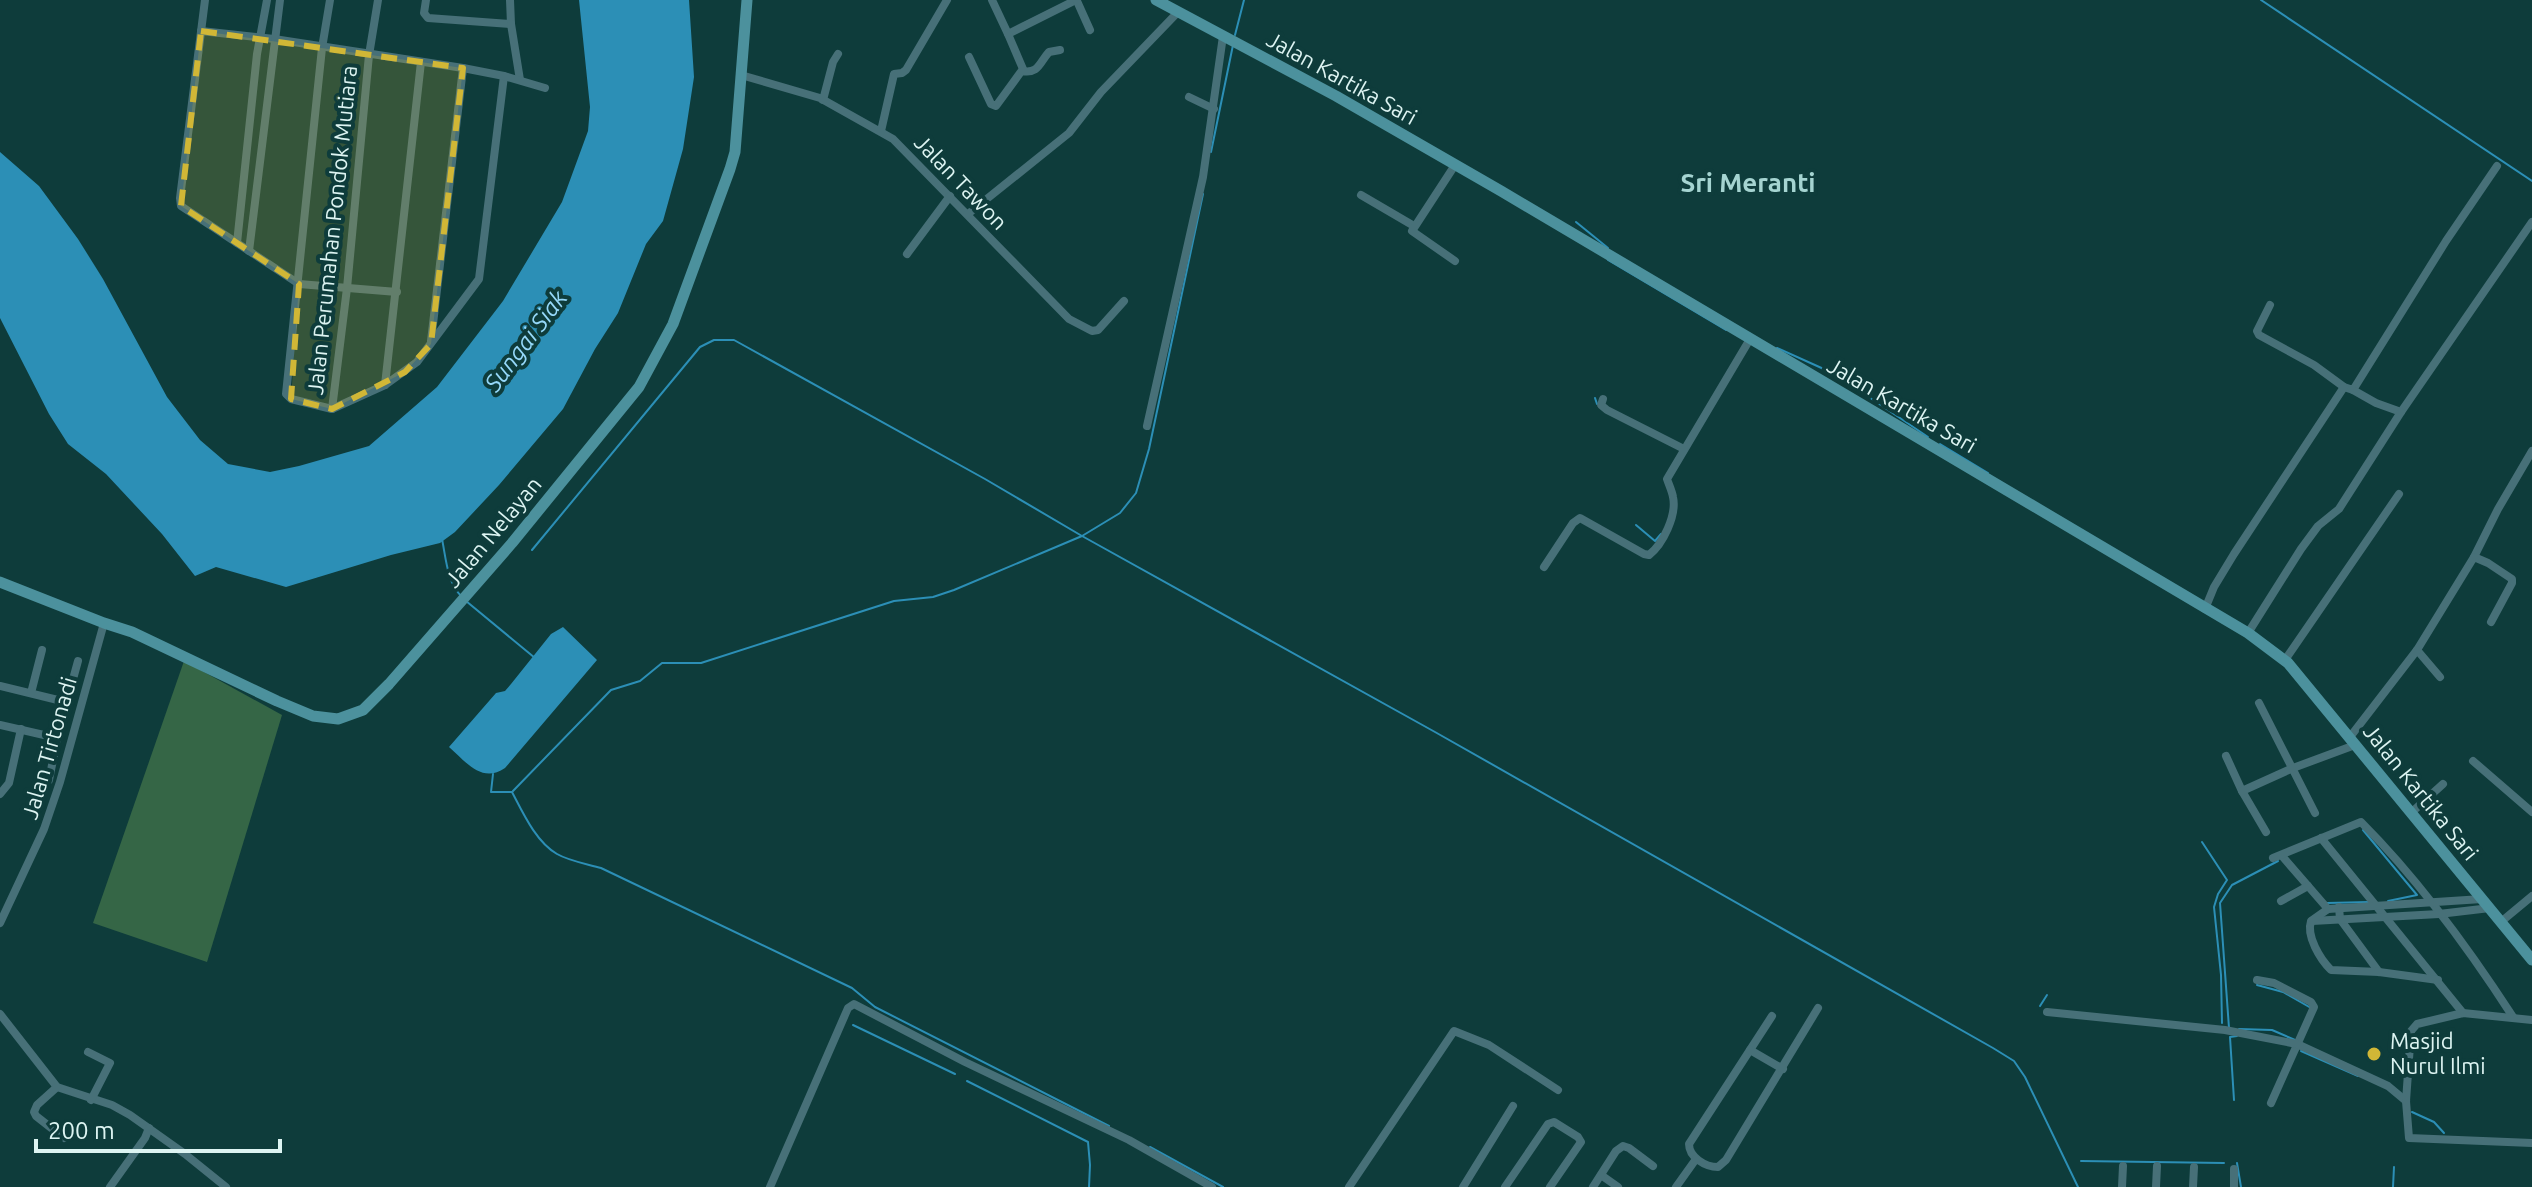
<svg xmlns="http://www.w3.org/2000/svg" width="2532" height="1187" viewBox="0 0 2532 1187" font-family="Ubuntu,sans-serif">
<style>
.green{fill:#356646}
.water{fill:#2c8fb6}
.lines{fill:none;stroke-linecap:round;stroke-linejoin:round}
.stream{stroke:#2c8fb6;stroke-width:2}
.street{stroke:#477078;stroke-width:8}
.secondary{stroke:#4c919d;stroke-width:11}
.marked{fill:#d1b736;fill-opacity:0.2;stroke:#d1b736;stroke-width:6;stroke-dasharray:16 10;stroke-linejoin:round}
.poi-dot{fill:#d1b736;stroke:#0e3c3b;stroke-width:3}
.labels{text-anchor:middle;stroke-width:8;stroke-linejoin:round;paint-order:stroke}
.street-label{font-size:22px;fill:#ddf4f2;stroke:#0e3c3b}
.poi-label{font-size:22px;fill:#ddf4f2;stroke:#0e3c3b;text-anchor:start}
.water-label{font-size:24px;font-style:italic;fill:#95d8f9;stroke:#0e3c3b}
.quarter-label{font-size:26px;font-weight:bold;fill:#a5d4d1;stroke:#0e3c3b}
</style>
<rect width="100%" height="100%" fill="#0e3c3b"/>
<!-- green -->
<path class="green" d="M184,661L282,715L207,962L93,923Z"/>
<!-- water -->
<g class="water">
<path d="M579,0H689L694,77L683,149L663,221L646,244L618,313L595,349L563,409L499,485L455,532L440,543L391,555L286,587L216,567L195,576L162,534L106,474L68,444L49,414L0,318V152L39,186L78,239L103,279L167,397L200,440L228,464L270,472L299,466L369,446L437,387L503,301L562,202L588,131L590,107Z"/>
<path d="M563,627L597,660L505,768C482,784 466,762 449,747L496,693L505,691L511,684L551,634Z"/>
</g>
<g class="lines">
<!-- stream -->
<g class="stream">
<path d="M2261,0L2532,181"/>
<path d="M1235,35L1244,0"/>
<path d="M1211,152L1233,45"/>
<path d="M1576,222L1608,248"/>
<path d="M1608,260L1726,330"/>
<path d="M1777,348L1826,370"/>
<path d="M1838,376L1928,437"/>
<path d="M1595,398L1597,404"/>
<path d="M1940,444L1988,473"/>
<path d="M1636,525L1655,541L1661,534"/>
<path d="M442,539C446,558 447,583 462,597"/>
<path d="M532,550L700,347L714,340H734L985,479L1082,536L1435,732L1993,1048L2014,1061L2025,1077L2078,1187"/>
<path d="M466,601L535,658"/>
<path d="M493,774L491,792H512C523,813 536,842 557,854C569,861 587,864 601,868L852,988L875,1007L1109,1126"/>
<path d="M513,791L611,690L640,681L662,663H701L894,601L933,597L954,590L1082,536L1120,513L1136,493L1149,449L1203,194"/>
<path d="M2363,830L2417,895L2388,901"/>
<path d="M2202,842L2227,880L2218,894L2214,907L2221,975L2222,1023"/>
<path d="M2327,903L2369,902"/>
<path d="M2257,985L2283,992L2311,1008"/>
<path d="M2040,1006L2047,995"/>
<path d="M853,1025L955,1074"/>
<path d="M2229,1028L2220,903L2232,885L2278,861"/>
<path d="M2239,1029L2272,1030L2295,1040"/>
<path d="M2301,1051L2358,1076"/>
<path d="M967,1081L1088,1142L1090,1165L1089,1187"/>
<path d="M2234,1100L2230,1037L2237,1036"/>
<path d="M2412,1112L2434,1122L2444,1133"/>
<path d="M1150,1147L1223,1187"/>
<path d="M2081,1161L2224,1163"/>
<path d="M2237,1163L2241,1187"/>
<path d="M2393,1187L2394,1167"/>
</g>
<!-- street -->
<g class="street">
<path d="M205,0L180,198L181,206L299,284L397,292"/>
<path d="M330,0L322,48L286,394L291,399L332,409L385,385L417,362L479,279L504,76"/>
<path d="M426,0L424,13L428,18L511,24L510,0"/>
<path d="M992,0L1008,34L1076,0"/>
<path d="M1077,1L1090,30"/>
<path d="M511,24L520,80"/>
<path d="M201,31L274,39L463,68L504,76L545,88"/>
<path d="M969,57L991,104L996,106L1023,69L1008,34"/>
<path d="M1022,71C1039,74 1039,63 1049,52L1060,50"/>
<path d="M741,75L820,98L893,139L1069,319L1092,331L1098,330L1124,301"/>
<path d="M1189,97L1214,109"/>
<path d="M823,100L833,62L838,54"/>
<path d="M881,131L894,74L902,73L906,70L947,0"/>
<path d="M1361,195L1414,226"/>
<path d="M968,214L1069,133L1101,92L1178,12"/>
<path d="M237,243L257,54L267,0"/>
<path d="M249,251L280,0"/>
<path d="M907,254L950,196"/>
<path d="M1455,261L1412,231L1455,165"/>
<path d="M2270,305L2257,331L2259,335L2314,365L2344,387L2353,390L2446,241L2497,166"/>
<path d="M431,341L463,68"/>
<path d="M385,385L421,62"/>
<path d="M2353,390L2376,403L2401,412L2532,222"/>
<path d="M1603,399L1601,405L1607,410L1684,449"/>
<path d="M332,409L347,288L369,55L378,0"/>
<path d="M1147,426L1203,177L1223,36"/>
<path d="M2474,557L2498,509L2532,451"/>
<path d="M1544,567L1573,523L1580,518L1644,554L1649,555C1663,544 1677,515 1673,497C1672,491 1669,485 1667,479L1750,339"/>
<path d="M2205,609L2214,587L2234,554L2344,387"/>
<path d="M2248,633L2301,549L2318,526L2339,509L2401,412"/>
<path d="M2417,650L2440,677"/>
<path d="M2285,660L2399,494"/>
<path d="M0,686L66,702"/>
<path d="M31,693L42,650"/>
<path d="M2259,703L2315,813"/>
<path d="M0,725L57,738"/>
<path d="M2350,737L2417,650L2474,557L2488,563L2512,579V583L2491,622"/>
<path d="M2226,756L2242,791L2266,832"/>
<path d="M2473,761L2532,812"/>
<path d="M49,780L59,730L78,661"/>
<path d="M2242,791L2293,768L2355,745"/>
<path d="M0,794L9,783L21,729"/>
<path d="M2412,812L2443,784"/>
<path d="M2321,838L2463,1013"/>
<path d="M2282,856L2328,909"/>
<path d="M2273,858L2361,822C2419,880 2469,949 2513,1017"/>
<path d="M2281,901L2308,886"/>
<path d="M2339,907L2340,919L2379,972"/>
<path d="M2312,921L2439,914L2490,908"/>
<path d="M2502,921L2532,896"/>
<path d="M0,923L44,829L60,782L104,623"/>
<path d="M2257,980L2274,983L2311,1002L2314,1007L2271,1103"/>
<path d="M2438,980L2379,972L2331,970C2320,959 2306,936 2311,921L2328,909L2482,899"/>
<path d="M2047,1012L2225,1030L2297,1044L2388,1086L2406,1101"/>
<path d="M0,1014L57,1087L112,1105L130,1115L185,1154L226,1187"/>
<path d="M1772,1016L1689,1144C1689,1157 1705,1167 1718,1167L1726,1160L1818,1008"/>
<path d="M2532,1020L2463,1013L2417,1024L2411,1031L2406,1101L2409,1138L2532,1143"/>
<path d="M1750,1050L1783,1069"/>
<path d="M88,1052L110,1063L91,1100"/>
<path d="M57,1087L37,1105L34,1112L36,1116L64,1138"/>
<path d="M2234,1169V1187"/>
<path d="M1601,1175L1618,1187"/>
<path d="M110,1187L145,1138L149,1128"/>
<path d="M770,1187L848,1008L854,1004L965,1062L1129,1140L1212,1187"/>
<path d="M1349,1187L1454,1031L1489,1045L1558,1090"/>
<path d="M1463,1187L1513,1106"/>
<path d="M1505,1187L1548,1124L1554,1122L1578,1137L1581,1142L1550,1187"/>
<path d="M1593,1187L1616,1151L1623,1146L1629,1148L1653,1166"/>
<path d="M1676,1187L1696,1159"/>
<path d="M2122,1187L2123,1166"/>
<path d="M2156,1187L2157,1166"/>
<path d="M2193,1187L2194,1167"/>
</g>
<!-- secondary -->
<g class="secondary">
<path d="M1156,0L1336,96L1501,191L2248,633L2288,663L2532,960"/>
<path d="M0,582L104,623L132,632L277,701L313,716L338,719L363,710L389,684L512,543L639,387L673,324L730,169L735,152L747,0"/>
</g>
</g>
<!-- marked area -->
<path class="marked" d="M201,31L463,68L431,344L405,372L332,409L291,399L299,284L181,206Z"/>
<!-- markers -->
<circle class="poi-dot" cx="2374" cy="1054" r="8"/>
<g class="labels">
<!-- street labels -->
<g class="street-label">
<text transform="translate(1342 78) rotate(29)" y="8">Jalan Kartika Sari</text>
<text transform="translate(961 182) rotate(46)" y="8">Jalan Tawon</text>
<text transform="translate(332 230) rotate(-84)" y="8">Jalan Perumahan Pondok Mutiara</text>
<text transform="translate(1902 405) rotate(30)" y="8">Jalan Kartika Sari</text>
<text transform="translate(493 532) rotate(-50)" y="8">Jalan Nelayan</text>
<text transform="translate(49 748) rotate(-74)" y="8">Jalan Tirtonadi</text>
<text transform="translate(2421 792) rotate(51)" y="8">Jalan Kartika Sari</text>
</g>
<!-- poi labels -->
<g class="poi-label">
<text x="2390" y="1049">Masjid<tspan x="2390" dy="25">Nurul Ilmi</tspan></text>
</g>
<!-- water labels -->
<g class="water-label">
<text transform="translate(526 341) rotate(-53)" y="8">Sungai Siak</text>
</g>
<!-- quarter labels -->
<g class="quarter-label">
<text x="1748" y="192">Sri Meranti</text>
</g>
</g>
<!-- scale -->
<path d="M36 1139v12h244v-12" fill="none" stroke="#ddf4f2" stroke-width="4"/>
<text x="48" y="1139" font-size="24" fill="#ddf4f2" stroke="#0e3c3b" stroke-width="6" paint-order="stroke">200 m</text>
</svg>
